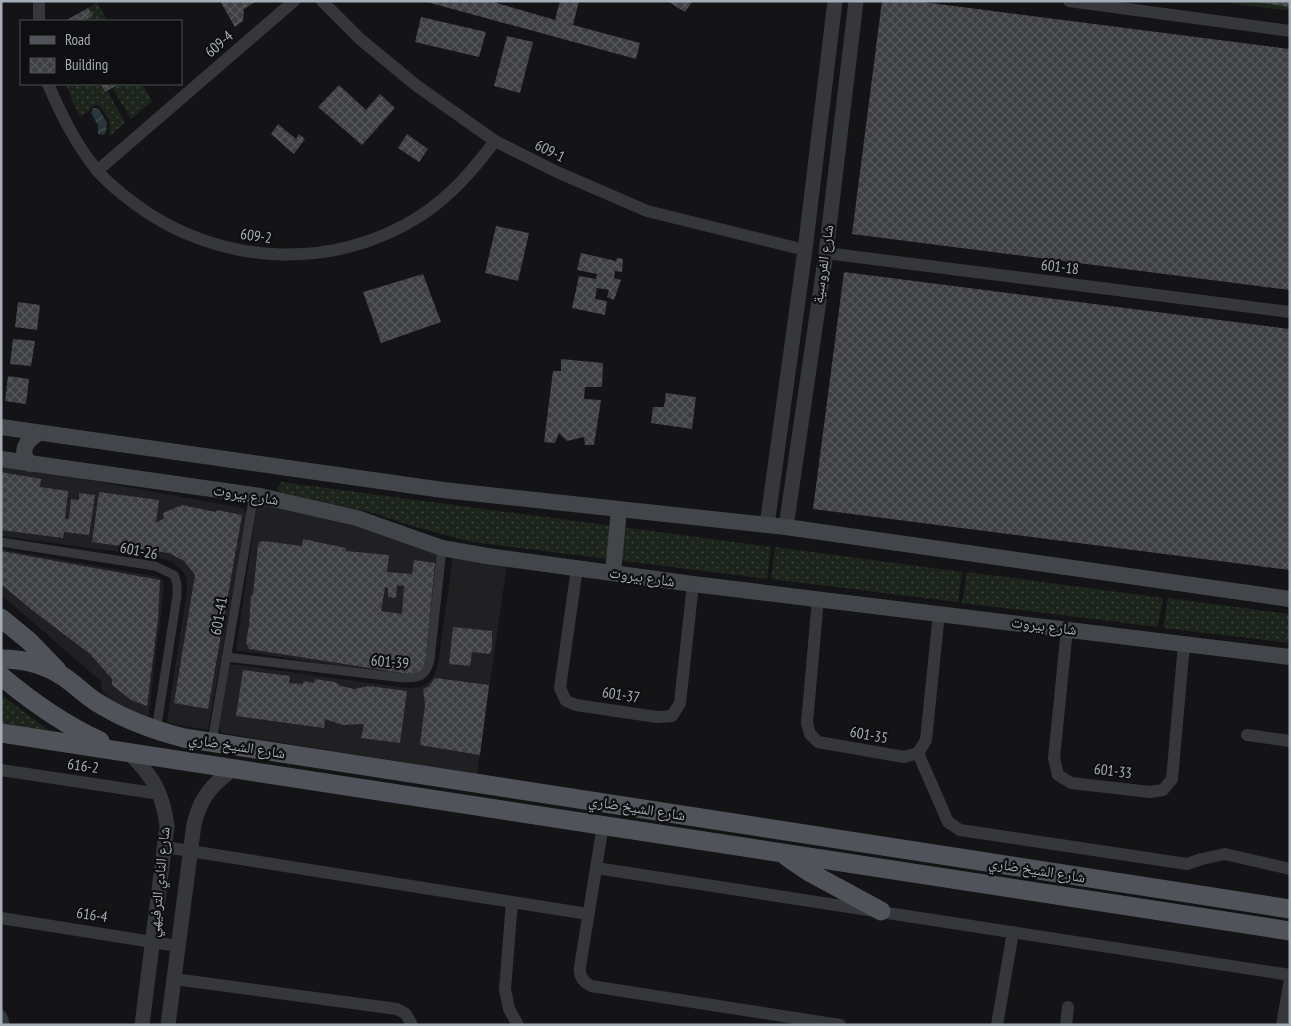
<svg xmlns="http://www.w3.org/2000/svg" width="1291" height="1026" viewBox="0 0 1291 1026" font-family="'PT Sans Narrow','Noto Naskh Arabic',sans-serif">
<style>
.built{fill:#202023}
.grass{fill:url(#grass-dots)}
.garden{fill:#1c241c}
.water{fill:url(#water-waves)}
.building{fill:url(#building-cross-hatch);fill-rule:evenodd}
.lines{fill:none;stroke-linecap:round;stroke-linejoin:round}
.pedestrian{stroke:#35373b;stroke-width:9}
.minor{stroke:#35373b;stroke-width:12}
.tertiary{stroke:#35373b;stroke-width:15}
.secondary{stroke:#42464b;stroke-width:16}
.primary{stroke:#50545a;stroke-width:19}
.labels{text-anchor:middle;stroke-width:4.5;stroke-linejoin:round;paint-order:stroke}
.street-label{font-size:15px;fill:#a5aeb7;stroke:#0f0f11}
</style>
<defs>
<pattern id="grass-dots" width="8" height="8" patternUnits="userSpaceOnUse" patternTransform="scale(1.25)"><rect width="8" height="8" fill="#1c241c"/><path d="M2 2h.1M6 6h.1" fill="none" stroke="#3a413b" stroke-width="1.8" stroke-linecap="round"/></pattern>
<pattern id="water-waves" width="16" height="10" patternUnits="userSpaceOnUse" patternTransform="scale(1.25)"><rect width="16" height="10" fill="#29363a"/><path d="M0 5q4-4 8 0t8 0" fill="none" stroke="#455154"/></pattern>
<pattern id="building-cross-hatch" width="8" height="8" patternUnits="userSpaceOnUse" patternTransform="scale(1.25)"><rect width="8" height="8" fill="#3e3f43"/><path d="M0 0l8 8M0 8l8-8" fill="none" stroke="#57585c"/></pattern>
</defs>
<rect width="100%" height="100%" fill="#141416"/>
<!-- built -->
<g class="built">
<path d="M1,464L243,508L247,513L208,730L169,723L167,721L187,590V578L181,569L172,562L158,557L1,536Z"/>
<path d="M261,504L362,527L444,553L429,666L413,678L236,650L257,505Z"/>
<path d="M1,549L159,577L163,581L164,588L148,720L112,701L103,692L101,685L102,682L1,595Z"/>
<path d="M453,556L507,564L477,774L222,733L219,728L230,664L408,688L421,687L431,680L435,673L438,664Z"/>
</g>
<!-- grass -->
<g class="grass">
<path d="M97,2L107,21H84L93,16L88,8Z"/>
<path d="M66,84H101L105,91L107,90L125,123L110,136L109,119L99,105L92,106L89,111L81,117L74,105Z"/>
<path d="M116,84H142L152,101L131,119L112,88L116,85Z"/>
<path d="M281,482L771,547L767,579L472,542L412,526L374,513L284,493L277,490Z"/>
<path d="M775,547L962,572L958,602L771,579Z"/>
<path d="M967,572L1163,598L1158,627L962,603Z"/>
<path d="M1168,598L1290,614V643L1163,628Z"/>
<path d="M4,697L51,732L1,725V698Z"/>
</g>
<!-- garden -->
<path class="garden" d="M1210,1H1290V11Z"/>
<!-- water -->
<path class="water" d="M93,108L99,109L107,123L106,132L103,135L98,134V125L91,113Z"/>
<!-- building -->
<g class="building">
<path d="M220,1H257L244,9L243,21L235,27Z"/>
<path d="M490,1L555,20L560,1H579L573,25L640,43L636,59L427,2Z"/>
<path d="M667,1H693L685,12Z"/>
<path d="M882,1H915L1290,49V290L852,234Z"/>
<path d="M1256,1H1290V7L1256,2Z"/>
<path d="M88,8L93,16L84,21H65Z"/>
<path d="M421,17L486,32L479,57L415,42Z"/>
<path d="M507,36L533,42L520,93L494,86Z"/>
<path d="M101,84H116L117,85L105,92Z"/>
<path d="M339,85L366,110L380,94L395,108L362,145L318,107Z"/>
<path d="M278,124L296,139L299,134L305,139L294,154L271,134Z"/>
<path d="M407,134L428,149L419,162L398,148Z"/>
<path d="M496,226L529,233L518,281L485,273Z"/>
<path d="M581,253L616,261L617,258L623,259L622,272L615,271L614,278L621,280L614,300L607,297L609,290L597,288L595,299L607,301L605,315L572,308L579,276L596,279L597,274L577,270Z"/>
<path d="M844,272L1290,329V570L813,509Z"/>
<path d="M423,274L441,322L381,343L363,292Z"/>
<path d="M18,302L40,305L37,330L15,327Z"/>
<path d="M13,339L35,341L31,366L10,364Z"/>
<path d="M561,359L603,363L602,387H585L584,399L601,400L594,445H585L584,437L567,441L559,433L555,443L544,442L553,371H561Z"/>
<path d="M8,376L29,379L26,404L5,401Z"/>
<path d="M666,393L696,397L692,429L651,423L653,407H664Z"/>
<path d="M1,472L41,479L40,487L68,491L65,519H69L71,499L79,500V493L95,495L89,535L64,532L63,538L1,530Z"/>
<path d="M99,492L159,500L156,523L164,518L163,513L182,505L215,512L217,510L242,515L208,709L174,703L195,575L184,561L169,553L92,542Z"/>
<path d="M303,539L346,548V551L389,555L387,572L412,574L414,560L435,563L425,667L422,671L414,675L249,649L246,642L249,626L251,595H253L258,545L259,542L264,541L302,546ZM397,585L404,586L402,614L381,611L385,587L388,588V597L396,598Z"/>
<path d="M1,551L160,580L158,619L147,706L131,700L112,685V679L90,654L32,610L1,584Z"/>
<path d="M453,627L492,631V648L490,654L472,652L470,666L449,664Z"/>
<path d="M243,670L290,676L289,683L303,684L304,681L314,683L315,679L335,682L341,686L354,689L369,686L407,691L400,743L361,738L364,724L343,725L325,719L324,728L236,716Z"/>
<path d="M435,678L489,685L480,755L420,745L425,704L423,689L428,687Z"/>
</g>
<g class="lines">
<!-- pedestrian -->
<g class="pedestrian">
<path d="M1,542L155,566L174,575L177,584V596L156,731"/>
<path d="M226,657L403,678C419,678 426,677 430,660L442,548"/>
<path d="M212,742L254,495"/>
</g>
<!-- minor -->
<g class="minor">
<path d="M322,1L360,39L417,86L495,141L557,172L647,211L805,250"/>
<path d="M1069,1L1290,31"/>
<path d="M39,21V1"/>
<path d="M48,84C61,114 75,143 96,169C107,183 122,194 135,204C218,266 333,272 420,216C451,196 473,170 495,141"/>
<path d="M97,171L294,1"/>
<path d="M826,253L1290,312"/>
<path d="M577,568L560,688L566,701L576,705L657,717L672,716L680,703L693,584"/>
<path d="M818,599L807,723L810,734L818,742L904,757L918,753L926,740L939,613"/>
<path d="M1067,629L1054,758L1058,775L1071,783L1150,792L1163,790L1172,779L1184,644"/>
<path d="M1247,735L1290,741"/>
<path d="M918,753L948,822L960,830L1187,864L1202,859L1225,854L1290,869"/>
<path d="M1,770L160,794"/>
<path d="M603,825L580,967C579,976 583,982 591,986L840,1025"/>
<path d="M165,847L588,914"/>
<path d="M596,868L1290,975"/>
<path d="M512,902L505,989L509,1009L518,1025"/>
<path d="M1,918L178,946"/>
<path d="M174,979L397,1009L406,1014L412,1025"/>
<path d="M1,1016L4,1025"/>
<path d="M997,1025L1013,932"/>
<path d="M1066,1025L1068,1007"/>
<path d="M1282,1025L1290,979"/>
</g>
<!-- tertiary -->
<g class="tertiary">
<path d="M767,525L805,250L835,1"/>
<path d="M786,527L826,253L856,1"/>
<path d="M127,751C152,775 163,792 167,826L142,1025"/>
<path d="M168,1025L194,824C201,796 212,785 234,768"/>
</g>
<!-- secondary -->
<g class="secondary">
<path d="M1,427L443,490L786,527L1290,599"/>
<path d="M1,459L260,496L357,518L442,548L487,556L693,584L1290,657"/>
<path d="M30,464C18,451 27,440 39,433"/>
<path d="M613,573L619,509"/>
</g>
<!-- primary -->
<g class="primary">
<path d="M1,618L29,641L57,670"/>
<path d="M1,659C23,659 46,665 64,677C76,685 86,696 98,703C125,720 153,730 184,738L1290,909"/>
<path d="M1,676C32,702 63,724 100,741"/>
<path d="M1,733L1290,931"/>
<path d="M787,857L809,872L881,911"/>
</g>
</g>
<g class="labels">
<!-- street labels -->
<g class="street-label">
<text transform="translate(219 44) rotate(-41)" y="5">609-4</text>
<text transform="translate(550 151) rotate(26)" y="5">609-1</text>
<text transform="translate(256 236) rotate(8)" y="5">609-2</text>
<text transform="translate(823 264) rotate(-82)" y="5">شارع الفروسية</text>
<text transform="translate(1060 267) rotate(7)" y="5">601-18</text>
<text transform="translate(246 495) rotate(9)" y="5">شارع بيروت</text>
<text transform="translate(139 551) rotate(11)" y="5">601-26</text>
<text transform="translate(642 577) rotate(8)" y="5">شارع بيروت</text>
<text transform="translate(219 616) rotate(-80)" y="5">601-41</text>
<text transform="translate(1044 626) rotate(7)" y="5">شارع بيروت</text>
<text transform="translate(390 662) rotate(5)" y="5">601-39</text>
<text transform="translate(621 695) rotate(9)" y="5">601-37</text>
<text transform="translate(869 735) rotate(10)" y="5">601-35</text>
<text transform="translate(237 746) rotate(9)" y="5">شارع الشيخ ضاري</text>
<text transform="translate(83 766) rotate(8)" y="5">616-2</text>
<text transform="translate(1113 771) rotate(7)" y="5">601-33</text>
<text transform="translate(637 808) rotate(9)" y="5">شارع الشيخ ضاري</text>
<text transform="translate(1037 870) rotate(9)" y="5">شارع الشيخ ضاري</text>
<text transform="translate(159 882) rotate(-84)" y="5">شارع النادي الترفيهي</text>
<text transform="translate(92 915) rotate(9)" y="5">616-4</text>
</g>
</g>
<!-- border -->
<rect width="1291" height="1026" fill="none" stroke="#a5aeb7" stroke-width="5"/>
<!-- legend -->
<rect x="20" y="20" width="162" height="65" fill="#0f0f11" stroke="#4b4f53"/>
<rect x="30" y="36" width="25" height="8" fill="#50545a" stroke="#4b4f53"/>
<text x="65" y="45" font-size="15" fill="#a5aeb7">Road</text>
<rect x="30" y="58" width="25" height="15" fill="url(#building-cross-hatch)" stroke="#4b4f53"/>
<text x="65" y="70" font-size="15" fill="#a5aeb7">Building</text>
</svg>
